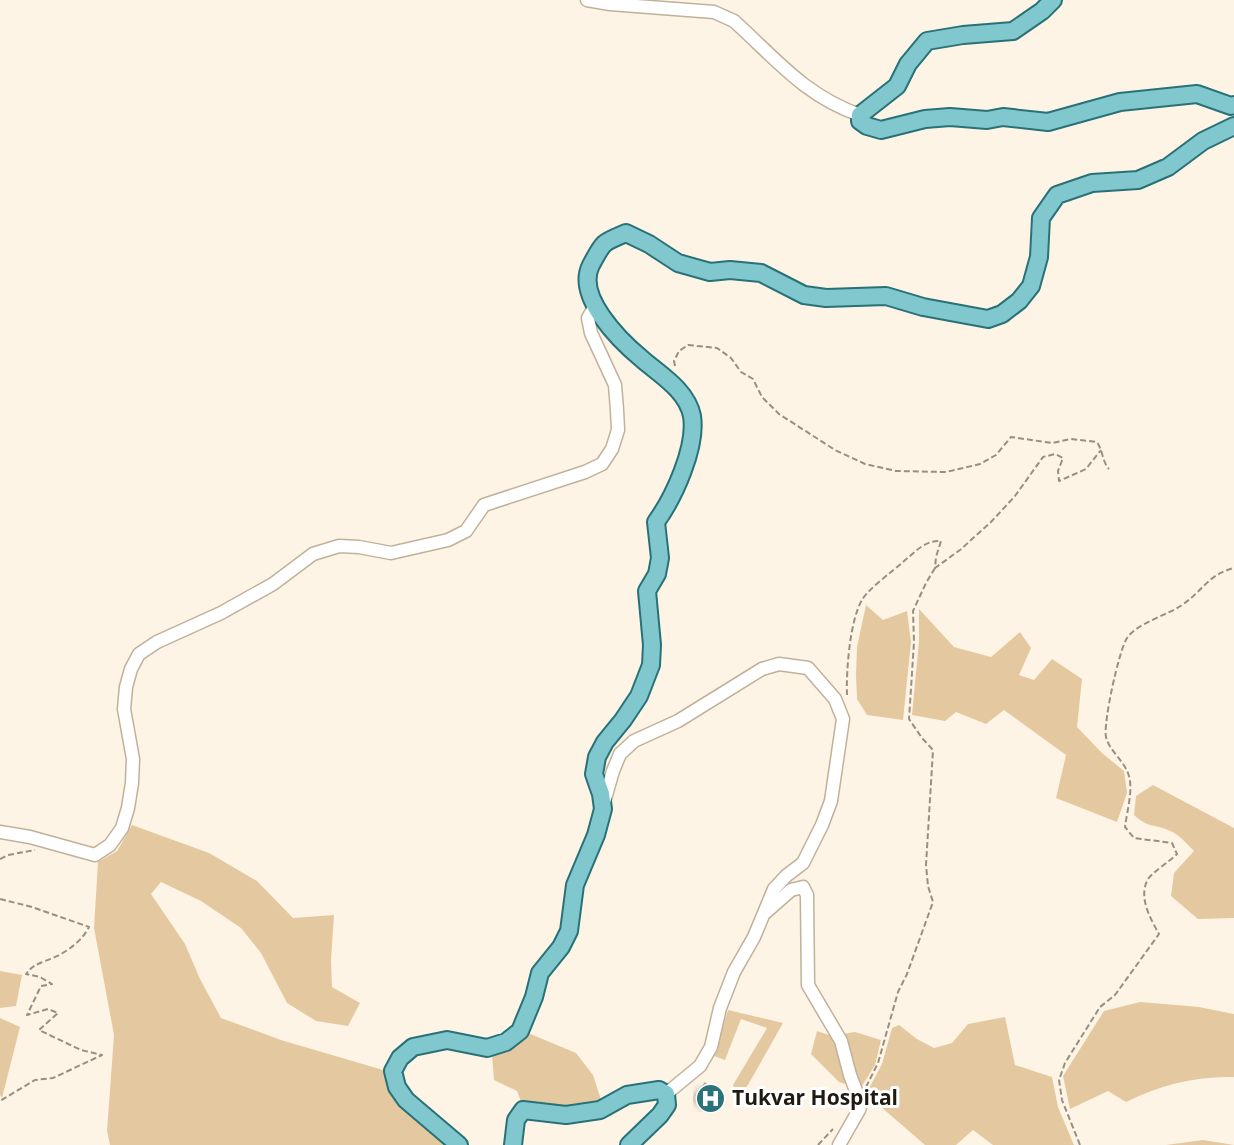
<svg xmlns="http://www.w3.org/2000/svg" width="1234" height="1145" viewBox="0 0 1234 1145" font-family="'Open Sans',sans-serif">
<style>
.green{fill:#e4c9a0}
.building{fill:#ebc07b;stroke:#b5a68f;stroke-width:1.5;filter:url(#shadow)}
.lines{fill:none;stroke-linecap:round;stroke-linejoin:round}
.minor-casing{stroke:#c0b19a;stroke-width:15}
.major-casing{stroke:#287277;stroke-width:20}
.path{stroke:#988f83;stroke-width:2;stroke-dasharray:6 3;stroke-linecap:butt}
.minor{stroke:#fff;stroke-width:12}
.major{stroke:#80c7ce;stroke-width:16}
.labels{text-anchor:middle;stroke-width:6;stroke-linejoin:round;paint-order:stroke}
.poi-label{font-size:21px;font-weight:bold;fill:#201a11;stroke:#fff;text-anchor:start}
</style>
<defs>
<filter id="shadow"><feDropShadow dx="-4.5" dy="4.5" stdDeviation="3" flood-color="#0004"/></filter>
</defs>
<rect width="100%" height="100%" fill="#fef4e5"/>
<!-- green -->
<g class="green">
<path d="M866,605L883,620L907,611L911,642L903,720L867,715L857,699L856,675L857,647Z"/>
<path d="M919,609L954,647L991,657L1020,632L1031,648L1019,675L1034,680L1052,659L1082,679L1077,727L1102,753L1124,771L1127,793L1117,822L1056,798L1066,755L1004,710L986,724L956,712L945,721L912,715L919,641Z"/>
<path d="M1153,785L1234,828V918L1198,919L1171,896L1174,873L1194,851C1186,843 1179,834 1168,830C1151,823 1150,829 1134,815L1136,796Z"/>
<path d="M132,825L209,853L257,881L293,918L334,915L331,960L332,987L360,1003L348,1026L316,1021L287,1003L261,953L241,928L201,901L161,882L151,894L185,944L200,979L221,1018L281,1040L383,1070L392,1088L452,1145H110L107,1131L114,1035L94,928L98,862L117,851Z"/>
<path d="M0,971L22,975L16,1006L0,1008Z"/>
<path d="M1140,1002L1199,1007L1234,1014V1077C1194,1076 1161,1085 1126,1102L1108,1091L1070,1109L1063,1076L1104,1011Z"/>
<path d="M728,1010L783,1023L748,1085L738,1095L733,1085L767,1028L741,1019L725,1060L714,1056Z"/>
<path d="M1005,1017L1015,1065L1052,1077L1058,1107L1074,1145H993L973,1130L956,1145H925L866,1094L882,1064L892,1028L899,1025L917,1039L934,1048L952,1043L968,1024Z"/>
<path d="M0,1018L20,1027L2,1098L0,1095Z"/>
<path d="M817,1031L835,1037L848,1085L839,1082L811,1054Z"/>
<path d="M855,1032L881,1040L875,1065L859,1091L843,1034Z"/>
<path d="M528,1033L576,1053L593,1075L602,1103L569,1110L523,1107L517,1091L494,1080L492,1055L507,1052Z"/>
<path d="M1203,1140L1234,1145H1166Z"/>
</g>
<!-- building -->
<path class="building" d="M705,1083L723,1098L713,1109L696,1095Z"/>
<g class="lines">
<defs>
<g id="minor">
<path d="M587,0L610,4L714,12L734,21C776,59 805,96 860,115"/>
<path d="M604,802L613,771L620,754L634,741L678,721L762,669L779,664L808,668L835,699L843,719L831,801L822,825L803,863L786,876L774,889L754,937L734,972L720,1008L711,1047L700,1066L666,1094"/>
<path d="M0,832L30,837L95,855L110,845L122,828L128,808L132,783L133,759L124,709L126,687L131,669L139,654L157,642L221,613L273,584L313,554L339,546L359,547L391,553L448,540L466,531L484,505L585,472L602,464L612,449L618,430L617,410L615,385L591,333L588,318L595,306"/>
<path d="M766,912L791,890L803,887L807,895L808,985L841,1041L850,1075L861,1104L859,1110L839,1145"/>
</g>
<g id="major">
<path d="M1053,0L1042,11L1013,31L963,35L927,41L908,64L897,86L860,115V121L867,126L881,130L925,119L950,117L987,120L1003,117L1048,122L1120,102L1197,94L1231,106L1234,105"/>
<path d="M459,1145L406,1100L397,1087L393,1071L400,1058L413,1047L447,1040L487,1048L506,1042L520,1031L534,997L540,973L561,947L569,931L575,885L596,835L603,809L601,794L594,774L597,757L605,742L623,720L639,696L651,665L652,645L647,591L657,574L660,558L656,522C674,497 697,447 692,416C687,390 659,374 642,359C619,340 575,296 591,265C604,241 602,243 626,233L649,244L678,263L710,272L730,270L761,273L804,295L826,298L886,296L923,307L988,319L1002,314L1019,301L1031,286L1039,257L1041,218L1057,195L1092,183L1138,180L1168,167L1203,141L1234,126"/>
<path d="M513,1145L516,1120L523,1110L566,1115L600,1110L627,1095L659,1090L666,1094L667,1105L660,1115L629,1145"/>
</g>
</defs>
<!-- minor casing -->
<use href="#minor" class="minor-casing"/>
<!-- major casing -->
<use href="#major" class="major-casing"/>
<!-- path -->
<g class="path">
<path d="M675,366L674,361L679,351L688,345L717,348L731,358L741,372L753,379L762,397L779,414L835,450L865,464L896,471L946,472L980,464L996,455L1011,437L1052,443L1071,439L1097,442C1103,451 1102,461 1109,469"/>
<path d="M847,695C846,671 850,620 862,600C868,589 893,571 903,562C915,552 925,540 941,541L936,557L935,568L960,550L991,522L1015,496L1043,457L1055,454L1063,458L1058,471L1059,481L1086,469L1101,450"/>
<path d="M0,859L8,855L35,850"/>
<path d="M0,899L32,907L89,927C81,943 63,955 45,961C36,965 33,965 26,974L40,977L52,984L41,986L27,1015L48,1009L58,1013L39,1030L81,1050L102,1055L53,1078L35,1080L0,1101"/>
<path d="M866,1087L878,1063L898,992L907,974L933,902L928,886L926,865L933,750L922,738L909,719L914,642L913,611L926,583L935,568"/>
<path d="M818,1145L833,1129"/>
<path d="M1080,1145L1062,1100L1059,1080L1065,1063L1100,1007L1115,995L1159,934C1150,918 1138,897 1148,879C1153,872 1170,861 1177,854L1172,843L1134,838L1125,827C1127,810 1134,789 1128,773C1123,760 1109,750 1106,737C1103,723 1119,650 1127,638C1137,623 1168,615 1182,605C1203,591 1207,575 1234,568"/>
</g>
<!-- minor -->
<use href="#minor" class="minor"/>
<!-- major -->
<use href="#major" class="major"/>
</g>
<!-- icons -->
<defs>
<symbol id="hospital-disc" viewBox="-11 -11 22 22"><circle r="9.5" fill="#2a737b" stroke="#fff"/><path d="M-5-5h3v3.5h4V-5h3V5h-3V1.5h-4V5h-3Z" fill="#fff"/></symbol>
</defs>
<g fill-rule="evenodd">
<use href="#hospital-disc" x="694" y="1082" width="33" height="33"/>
</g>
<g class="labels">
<!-- poi labels -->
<g class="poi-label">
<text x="732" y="1105">Tukvar Hospital</text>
</g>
</g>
</svg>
